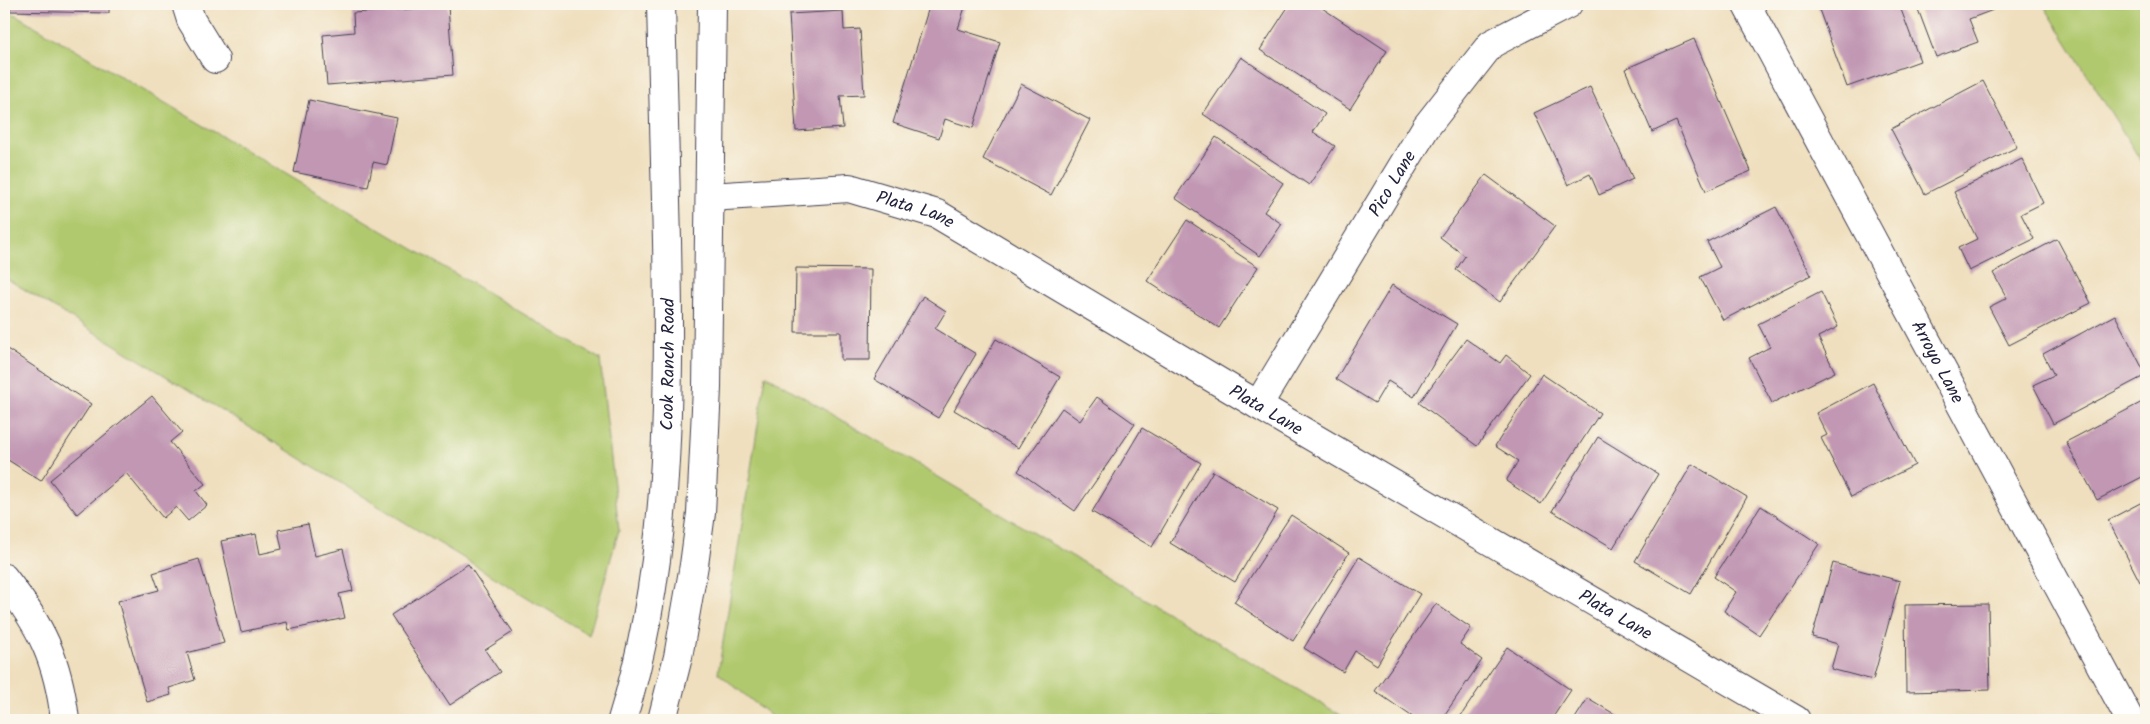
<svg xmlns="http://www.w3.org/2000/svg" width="2150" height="724" viewBox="0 0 2150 724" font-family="Kalam,sans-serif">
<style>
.green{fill:#b1c96e;stroke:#6a7654}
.building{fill:#c197b3}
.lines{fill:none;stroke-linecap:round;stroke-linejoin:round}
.minor-casing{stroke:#413e4f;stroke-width:30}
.minor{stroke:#fff;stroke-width:28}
.labels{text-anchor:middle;stroke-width:4;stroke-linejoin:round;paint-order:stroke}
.street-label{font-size:18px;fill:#22223b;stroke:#fbf7ec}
</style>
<rect width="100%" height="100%" fill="#fbf7ec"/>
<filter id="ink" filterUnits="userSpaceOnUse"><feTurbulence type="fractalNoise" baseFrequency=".02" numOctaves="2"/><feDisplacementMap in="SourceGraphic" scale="10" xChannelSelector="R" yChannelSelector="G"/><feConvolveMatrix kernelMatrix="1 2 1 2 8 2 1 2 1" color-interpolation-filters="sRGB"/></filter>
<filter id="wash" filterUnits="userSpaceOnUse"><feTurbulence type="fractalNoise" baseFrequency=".0096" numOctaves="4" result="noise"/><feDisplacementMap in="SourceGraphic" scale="20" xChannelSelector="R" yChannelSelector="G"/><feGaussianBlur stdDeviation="1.12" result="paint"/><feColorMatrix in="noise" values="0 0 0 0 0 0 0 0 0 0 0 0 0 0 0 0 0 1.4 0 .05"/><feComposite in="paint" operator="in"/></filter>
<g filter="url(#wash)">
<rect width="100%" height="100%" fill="#efdfbe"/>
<!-- green -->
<g class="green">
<path d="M2043,4H2146V169Z"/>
<path d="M4,8L600,359L619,530L589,635L4,277Z"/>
<path d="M766,375L1349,720H776L718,673Z"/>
</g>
<g id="blocks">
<!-- building -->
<g class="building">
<path d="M10,4H109V13L10,11Z"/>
<path d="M930,4H956L965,7L958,29L1000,42L973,128L945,119L939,138L893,123Z"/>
<path d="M1290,4H1316L1387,51L1350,109L1260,50Z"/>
<path d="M1817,4H1899L1920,61L1847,87Z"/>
<path d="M1916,4H1991L1993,10L1969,19L1978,42L1936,57Z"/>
<path d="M448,6L453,75L327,85L323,35L354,32L353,13Z"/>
<path d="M843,11L844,30L860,29L864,95L840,96L843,128L796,131L789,14Z"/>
<path d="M1694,39L1751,171L1706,191L1676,121L1652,132L1625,69Z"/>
<path d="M1241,57L1325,114L1313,132L1335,146L1309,185L1203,114Z"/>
<path d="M1983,81L2017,147L1925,194L1891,129Z"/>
<path d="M1021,84L1090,120L1051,195L983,159Z"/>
<path d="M1590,87L1633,179L1599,195L1590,174L1568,185L1534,113Z"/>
<path d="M309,100L397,118L387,165L373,162L368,187L294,172Z"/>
<path d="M1216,137L1283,183L1264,212L1282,224L1260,256L1175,198Z"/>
<path d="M2022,159L2043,203L2021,214L2034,239L1969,271L1958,248L1977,239L1954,192Z"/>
<path d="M1486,175L1555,226L1500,302L1456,270L1465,256L1440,237Z"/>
<path d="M1776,207L1811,275L1723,320L1700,277L1720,267L1707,242Z"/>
<path d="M1187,220L1258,267L1219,328L1147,281Z"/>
<path d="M2057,239L2091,303L2009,345L1989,307L2007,298L1993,273Z"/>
<path d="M796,268L871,269L870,360H841V332H795Z"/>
<path d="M1392,285L1457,324L1414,397L1388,381L1375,403L1336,379Z"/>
<path d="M1821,292L1838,327L1818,337L1835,372L1772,403L1749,358L1770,347L1758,324Z"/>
<path d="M923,296L946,311L935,329L976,354L938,418L874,379Z"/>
<path d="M2115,315L2146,375L2053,424L2033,385L2054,375L2043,354Z"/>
<path d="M996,339L1060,377L1018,448L954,410Z"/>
<path d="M1466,339L1500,363L1506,355L1530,374L1477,446L1419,403Z"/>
<path d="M4,347L91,404L41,481L8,460L4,466Z"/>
<path d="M1542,374L1600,413L1541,504L1506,481L1518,461L1495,446Z"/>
<path d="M1873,383L1915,465L1851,497L1821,438L1827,435L1816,413Z"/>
<path d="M152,396L182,432L170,442L205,484L196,491L207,505L188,521L176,507L163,518L126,473L77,514L50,480Z"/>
<path d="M1097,397L1135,424L1075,511L1018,471L1062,408L1080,421Z"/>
<path d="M2146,400V475L2097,500L2066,442Z"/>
<path d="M1142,428L1201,463L1152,547L1092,512Z"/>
<path d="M1598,437L1658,474L1613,548L1552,511Z"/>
<path d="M1692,464L1747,497L1691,594L1635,561Z"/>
<path d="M1213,471L1278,510L1235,582L1170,543Z"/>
<path d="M2146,500V579L2140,582L2108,520Z"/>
<path d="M1761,506L1819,544L1759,635L1724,611L1736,592L1714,577Z"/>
<path d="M1291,515L1349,553L1293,641L1234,602Z"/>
<path d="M308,524L315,556L343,549L353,591L339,594L345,618L289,630L287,622L241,632L221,541L256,534L260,554L282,549L278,530Z"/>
<path d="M1359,557L1420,594L1377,665L1355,651L1343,672L1304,648Z"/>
<path d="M199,559L224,643L187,653L195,680L169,688L171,695L147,702L118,601L159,590L153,573Z"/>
<path d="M1833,563L1900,581L1873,680L1831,669L1838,644L1812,637Z"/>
<path d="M468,564L513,632L485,650L500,672L450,705L391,615Z"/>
<path d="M1436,604L1471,628L1460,644L1482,660L1441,720H1417L1375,691Z"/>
<path d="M1988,604L1990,690L1906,692L1905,605Z"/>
<path d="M1507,647L1571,690L1551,720H1458Z"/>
<path d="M1588,698L1624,720H1574Z"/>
</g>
</g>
</g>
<g filter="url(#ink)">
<use href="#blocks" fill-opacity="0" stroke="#413e4f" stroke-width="1"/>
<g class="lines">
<defs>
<g id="minor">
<path d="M186,4L191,20L215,59"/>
<path id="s1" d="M1746,4L2130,720"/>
<path id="s2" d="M710,197L849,188L937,214L1258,405L1796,720"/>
<path id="s3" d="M1258,405L1426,127L1491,44L1568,4"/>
<path d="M4,578C41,626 58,659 65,720"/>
<path id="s4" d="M622,720C670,566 670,401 667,241C665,162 663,83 661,4"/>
<path d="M662,720L678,657L694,565L701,513L707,388L712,4"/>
</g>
</defs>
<!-- minor casing -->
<use href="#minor" class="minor-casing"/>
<!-- minor -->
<use href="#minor" class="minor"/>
</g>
</g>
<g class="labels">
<!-- street labels -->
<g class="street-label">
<text dy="6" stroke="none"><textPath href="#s3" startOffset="259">Pico Lane</textPath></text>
<text dy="6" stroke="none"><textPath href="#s2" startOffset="209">Plata Lane</textPath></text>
<text dy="6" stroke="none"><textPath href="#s1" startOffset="406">Arroyo Lane</textPath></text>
<text dy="6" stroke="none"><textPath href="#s4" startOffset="360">Cook Ranch Road</textPath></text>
<text dy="6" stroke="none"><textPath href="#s2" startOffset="614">Plata Lane</textPath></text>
<text dy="6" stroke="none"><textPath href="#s2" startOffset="1019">Plata Lane</textPath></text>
</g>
</g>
<!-- margin -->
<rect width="2150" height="724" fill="none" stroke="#fbf7ec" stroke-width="20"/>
</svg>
